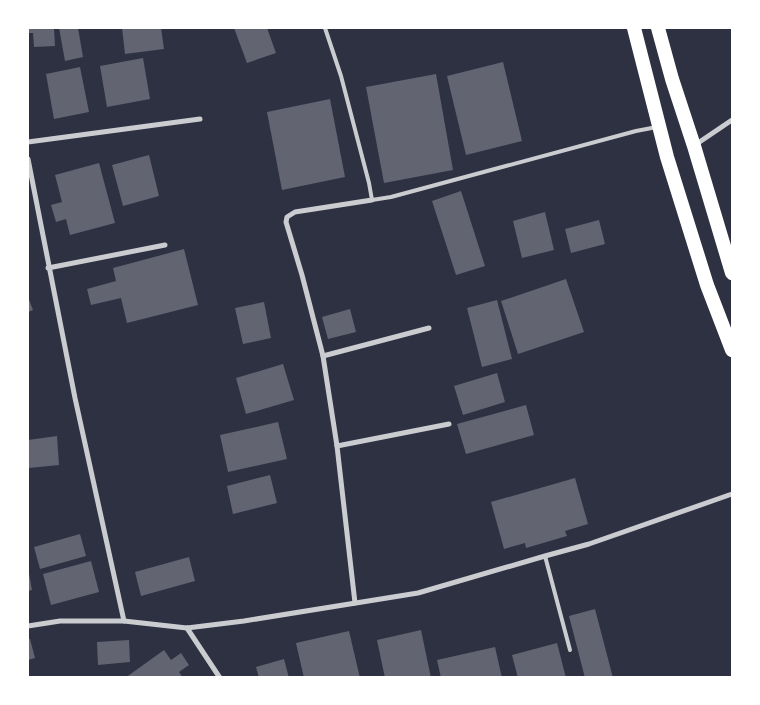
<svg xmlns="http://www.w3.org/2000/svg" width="760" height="705" viewBox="0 0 760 705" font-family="'Golos Text',sans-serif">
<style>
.building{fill:#626471}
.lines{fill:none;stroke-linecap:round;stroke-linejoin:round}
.service{stroke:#caccd0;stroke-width:4}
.minor{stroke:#caccd0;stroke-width:5}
.trunk{stroke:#fff;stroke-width:14}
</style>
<rect width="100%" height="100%" fill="#2d3142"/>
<!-- building -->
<g class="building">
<path d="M28,28H54L55,46L34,47L33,33H28Z"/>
<path d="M59,28H78L83,57L65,61Z"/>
<path d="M122,28H161L164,49L125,54Z"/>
<path d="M234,28H267L276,53L247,63Z"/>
<path d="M143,58L150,99L107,107L100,66Z"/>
<path d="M503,62L522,141L466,155L447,76Z"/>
<path d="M80,67L89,112L54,119L46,74Z"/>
<path d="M436,74L453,170L384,183L366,87Z"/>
<path d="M330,99L345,177L282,190L267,112Z"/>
<path d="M149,155L159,196L123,206L112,165Z"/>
<path d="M99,163L115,223L70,235L66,219L56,222L51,205L62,202L55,175Z"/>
<path d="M461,191L485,266L456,275L432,201Z"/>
<path d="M545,212L554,250L522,258L513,221Z"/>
<path d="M599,220L605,244L571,253L565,229Z"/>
<path d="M184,249L198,305L127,323L121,298L91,305L87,289L116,281L113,268Z"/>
<path d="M566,279L584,332L518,354L501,301Z"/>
<path d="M28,297L33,310L28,312Z"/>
<path d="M497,300L512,359L482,367L467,308Z"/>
<path d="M264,302L271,338L243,344L235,308Z"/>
<path d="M350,309L356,332L328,339L322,317Z"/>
<path d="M283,364L294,400L246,414L236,378Z"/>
<path d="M497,373L505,402L463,415L454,386Z"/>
<path d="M526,405L534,435L466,454L457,424Z"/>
<path d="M278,422L287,459L228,472L220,435Z"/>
<path d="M57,436L59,465L29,468L28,440Z"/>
<path d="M270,475L277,503L233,514L227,486Z"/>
<path d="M575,478L588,524L565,531L567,536L526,548L525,543L504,549L491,502Z"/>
<path d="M80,534L86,556L40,569L34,547Z"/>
<path d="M189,557L195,581L141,596L135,572Z"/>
<path d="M91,561L99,592L51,605L43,574Z"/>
<path d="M28,568L32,590L28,591Z"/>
<path d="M595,609L613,678H585L569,616Z"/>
<path d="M421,630L431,678H385L377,640Z"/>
<path d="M349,631L360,678H304L296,643Z"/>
<path d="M28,639H30L35,658L28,660Z"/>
<path d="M129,640L130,662L98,665L97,642Z"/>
<path d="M557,643L566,678H518L512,655Z"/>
<path d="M495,647L502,678H441L437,660Z"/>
<path d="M164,650L171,660L181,653L189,665L179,672L183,678H125Z"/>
<path d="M284,659L289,678H259L256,667Z"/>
</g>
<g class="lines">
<!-- service -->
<g class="service">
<path d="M325,28L341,76L369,183L372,200L391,197L636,131L657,127"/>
<path d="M545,556L570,650"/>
</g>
<!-- minor -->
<g class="minor">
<path d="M28,142L200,119"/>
<path d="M695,145L732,120"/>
<path d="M28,159L75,398L124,621"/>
<path d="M48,268L165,245"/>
<path d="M323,356L429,328"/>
<path d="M337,446L449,424"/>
<path d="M355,603L337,446L323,356L302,275L286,222L287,217L295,212L372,200"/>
<path d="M28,626L60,621H124L187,628L244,621L418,593L545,556L589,544L732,494"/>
<path d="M187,628L220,678"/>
</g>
<!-- trunk -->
<g class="trunk">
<path d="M634,28L667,157L707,285L732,350"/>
<path d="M658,28L672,79L694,146L732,273"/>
</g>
</g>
<!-- border -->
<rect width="760" height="705" fill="none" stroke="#ffffff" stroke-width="58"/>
</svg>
